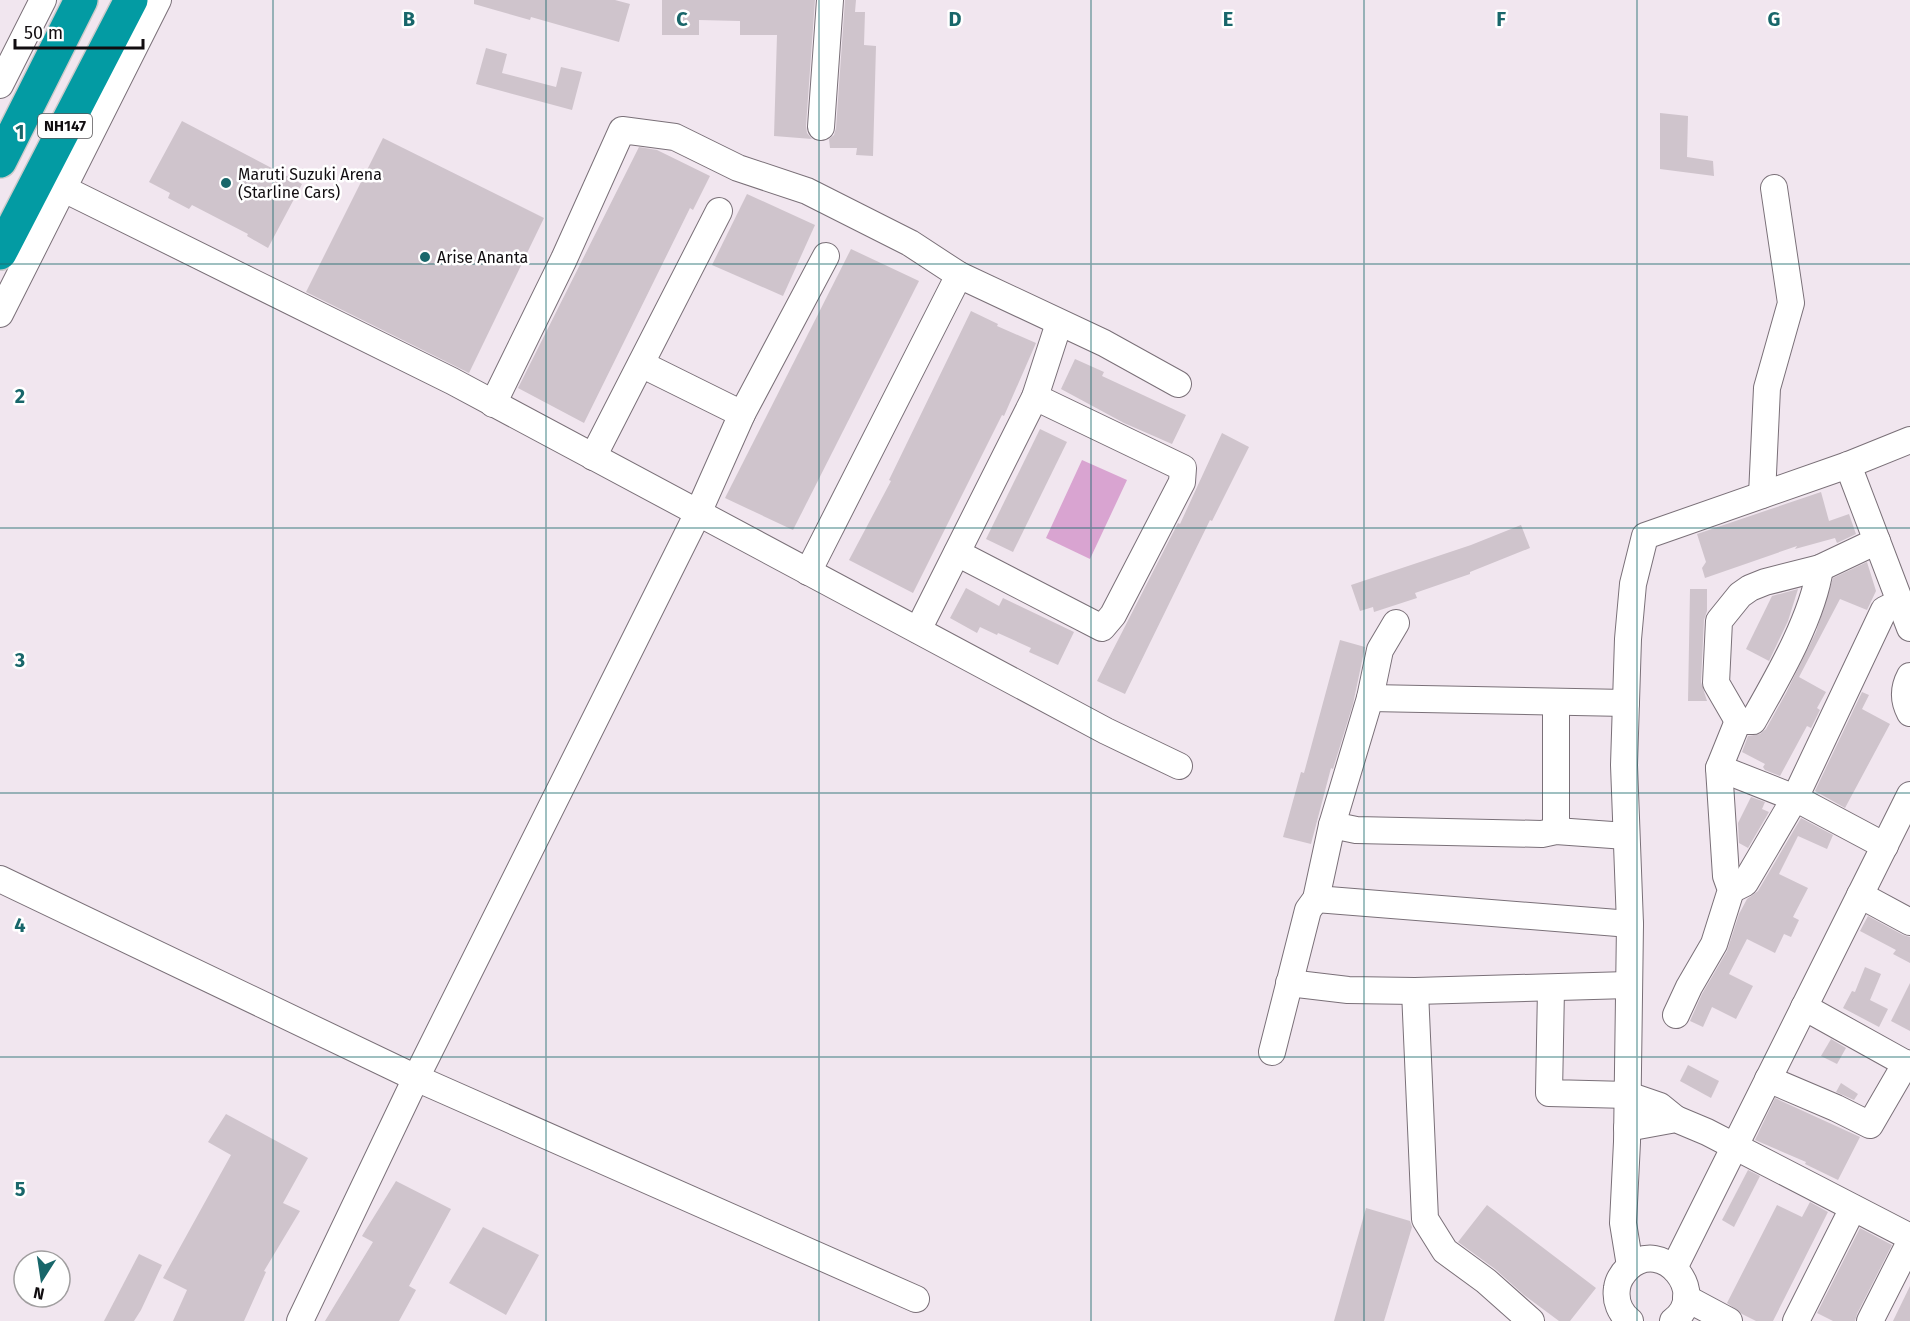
<svg xmlns="http://www.w3.org/2000/svg" width="1910" height="1321" viewBox="0 0 1910 1321" font-family="'Fira Sans',sans-serif">
<style>
.green{fill:#d9a4d1}
.building{fill:#cfc4cc}
.lines{fill:none;stroke-linecap:round;stroke-linejoin:round}
.minor-casing{stroke:#7a7078;stroke-width:28}
.highway-casing{stroke:#cbcaca;stroke-width:36}
.minor{stroke:#fff;stroke-width:26}
.highway{stroke:#039ba3;stroke-width:33}
.grid{fill:none;stroke:#18666a;stroke-width:1.5;stroke-opacity:0.55}
.poi-dot{fill:#18666a;stroke:#fff;stroke-width:2}
.labels{text-anchor:middle;stroke-width:5;stroke-linejoin:round;paint-order:stroke}
.shield{fill:#fff;stroke:#585658;stroke-width:1.5}
.shield-label{font-size:15px;font-weight:bold;fill:#110d10}
.poi-label{font-size:16px;fill:#110d10;stroke:#fff;text-anchor:start}
.grid-label{font-size:20px;text-anchor:middle;font-weight:bold;fill:#18666a;stroke:#fff;stroke-width:5;stroke-linejoin:round;paint-order:stroke}
</style>
<rect width="100%" height="100%" fill="#f1e6ef"/>
<!-- green -->
<path class="green" d="M1082,460L1127,480L1090,559L1046,538Z"/>
<!-- building -->
<g class="building">
<path d="M474,0H615L630,4L619,42L531,17L530,20L474,4Z"/>
<path d="M662,0H815L806,126L807,133L812,139L774,136L777,35H740V21L699,20V35H662Z"/>
<path d="M845,0H856L855,12H865L864,45L876,46L873,156L856,155L857,148H830L829,139L834,135L836,128Z"/>
<path d="M486,48L507,54L502,73L556,87L561,67L582,72L572,110L476,84Z"/>
<path d="M1660,113L1688,116L1687,157L1713,161L1714,176L1660,169Z"/>
<path d="M182,121L302,184L268,248L247,236L248,234L192,205L189,209L168,198L170,193L149,182Z"/>
<path d="M383,138L544,218L469,373L306,292Z"/>
<path d="M639,147L657,150L710,176L693,210L690,208L584,423L518,388Z"/>
<path d="M747,194L815,225L783,296L712,265Z"/>
<path d="M851,249L919,281L793,530L725,498Z"/>
<path d="M971,311L998,324L997,326L1036,343L1004,416L1002,415L913,593L849,560L891,481L889,480Z"/>
<path d="M1075,359L1104,372L1102,376L1186,415L1172,444L1124,423L1061,389Z"/>
<path d="M1040,429L1067,442L1013,552L986,539Z"/>
<path d="M1222,433L1249,447L1212,521L1210,520L1125,694L1097,681L1178,523L1180,524Z"/>
<path d="M1821,492L1829,521L1849,514L1856,534L1837,543L1835,538L1795,549L1797,546L1705,578L1702,568L1706,562L1697,534Z"/>
<path d="M1521,525L1530,548L1470,572V574L1415,593L1417,598L1374,612L1373,607L1360,611L1351,585L1471,545Z"/>
<path d="M1867,562L1876,591L1867,610L1840,599L1799,677L1826,692L1817,708L1820,710L1811,728L1807,726L1780,776L1765,770L1763,767L1765,764L1742,752L1748,736L1760,734L1766,729L1786,693L1816,632L1833,578Z"/>
<path d="M966,588L999,606L1003,598L1074,632L1058,665L1029,652L1031,648L998,633L997,635L980,627L977,633L950,618Z"/>
<path d="M1690,589H1707V611L1704,620L1701,682L1707,701H1688Z"/>
<path d="M1798,589L1788,621L1769,661L1746,649L1772,596Z"/>
<path d="M1340,640L1365,647L1353,704L1333,769L1331,768L1311,844L1283,837L1301,772L1304,773Z"/>
<path d="M1862,692L1869,695L1862,709L1890,724L1845,808L1815,791Z"/>
<path d="M1751,797L1765,802L1762,809L1769,812L1748,848L1739,843L1738,823Z"/>
<path d="M1801,818L1833,835L1827,849L1798,836L1779,874L1808,888L1793,917L1799,920L1791,937L1784,934L1775,953L1747,939L1729,974L1753,986L1736,1019L1712,1007L1703,1027L1690,1021L1702,994L1727,951L1739,914L1747,899L1758,891Z"/>
<path d="M1868,916L1903,935L1910,937V963L1893,954L1896,950L1860,931Z"/>
<path d="M1865,967L1881,974L1870,1000L1888,1009L1879,1027L1843,1008L1852,991L1855,992Z"/>
<path d="M1910,983V1031L1891,1021Z"/>
<path d="M1831,1039L1846,1048L1837,1064L1821,1056Z"/>
<path d="M1688,1065L1719,1081L1711,1098L1680,1081Z"/>
<path d="M1841,1083L1858,1094L1854,1100L1836,1092Z"/>
<path d="M1775,1098L1860,1137L1838,1180L1805,1164L1806,1162L1755,1140Z"/>
<path d="M226,1114L308,1158L283,1203L300,1211L264,1271L266,1272L244,1321H173L187,1290L163,1278L231,1155L208,1142Z"/>
<path d="M1748,1170L1760,1176L1734,1227L1722,1220Z"/>
<path d="M396,1181L451,1209L409,1286L416,1290L399,1321H325L373,1242L362,1236Z"/>
<path d="M1810,1202L1828,1212L1773,1321H1756L1742,1314L1727,1303L1777,1205L1802,1217Z"/>
<path d="M1487,1205L1596,1288L1570,1321H1559L1524,1295L1495,1269L1458,1242Z"/>
<path d="M1366,1208L1410,1221L1412,1227L1384,1321H1334Z"/>
<path d="M483,1227L539,1255L506,1315L449,1283Z"/>
<path d="M1860,1228L1892,1245L1857,1314L1855,1321H1833L1817,1313Z"/>
<path d="M139,1254L162,1265L141,1310L134,1321H104Z"/>
<path d="M1910,1286V1321H1893Z"/>
</g>
<g class="lines">
<defs>
<g id="minor">
<path d="M0,85L43,0"/>
<path d="M821,127L830,0"/>
<path d="M62,188L452,381L1106,731L1179,766"/>
<path d="M0,314L158,0"/>
<path d="M641,364L742,414"/>
<path d="M493,404L564,259L622,130L675,137L738,168L807,191L910,243L959,275L1104,343L1178,384"/>
<path d="M593,457L719,211"/>
<path d="M1848,465L1910,628"/>
<path d="M1762,495L1767,388L1791,303L1774,188"/>
<path d="M957,553L1102,628L1113,615L1182,482L1183,468L1035,397"/>
<path d="M808,572L959,275"/>
<path d="M918,630L1035,397L1059,323"/>
<path d="M1910,676C1903,689 1903,700 1910,713"/>
<path d="M1370,698L1626,703"/>
<path d="M1738,721L1716,683L1719,621L1740,595L1750,588L1765,582L1820,568L1877,541"/>
<path d="M1738,721H1753C1778,677 1813,617 1820,568"/>
<path d="M1719,768L1795,798L1885,846"/>
<path d="M1332,825L1356,830L1542,834L1556,831L1626,836"/>
<path d="M1556,831V703"/>
<path d="M0,879L416,1078L916,1299"/>
<path d="M1731,890L1745,883L1795,798L1884,610L1900,602"/>
<path d="M1860,895L1910,922"/>
<path d="M1316,899L1630,924"/>
<path d="M1289,983L1348,990L1415,991L1628,985"/>
<path d="M1551,989L1549,1093L1628,1095L1660,1106L1676,1119"/>
<path d="M1415,991L1425,1219L1445,1251L1486,1281L1531,1321"/>
<path d="M1804,1007L1910,1066"/>
<path d="M1676,1015L1689,987L1714,944L1731,890L1726,876L1719,768L1738,721"/>
<path d="M1272,1052L1308,910L1316,899L1332,825L1370,698L1380,650L1396,623"/>
<path d="M1768,1079L1836,1108L1870,1125L1906,1063"/>
<path d="M1627,1128L1676,1119L1707,1132L1910,1237"/>
<path d="M1630,1266L1623,1223L1627,1142L1630,924L1624,765L1628,639L1633,584L1645,536L1848,465L1910,440"/>
<path d="M1674,1268L1910,795"/>
<path d="M1686,1298L1729,1321"/>
<path d="M300,1321L416,1078L698,513L742,414L826,256"/>
<path d="M1630,1321C1620,1313 1615,1301 1617,1288C1618,1280 1622,1274 1628,1268C1663,1236 1710,1294 1673,1321"/>
<path d="M1796,1321L1853,1208"/>
<path d="M1870,1321L1910,1242"/>
</g>
<g id="highway">
<path d="M0,161L81,0"/>
<path d="M0,253L131,0"/>
</g>
</defs>
<!-- minor casing -->
<use href="#minor" class="minor-casing"/>
<!-- highway casing -->
<use href="#highway" class="highway-casing"/>
<!-- minor -->
<use href="#minor" class="minor"/>
<!-- highway -->
<use href="#highway" class="highway"/>
</g>
<!-- grid -->
<path class="grid" d="M273,0V1321M546,0V1321M819,0V1321M1091,0V1321M1364,0V1321M1637,0V1321M0,264H1910M0,528H1910M0,793H1910M0,1057H1910"/>
<!-- markers -->
<g class="poi-dot">
<circle cx="226" cy="183" r="6"/>
<circle cx="425" cy="257" r="6"/>
</g>
<g class="labels">
<!-- shield labels -->
<rect class="shield" x="38" y="114" width="54" height="24" rx="4.5"/>
<g class="shield-label">
<text x="65" y="131">NH147</text>
</g>
<!-- poi labels -->
<g class="poi-label">
<text x="238" y="180">Maruti Suzuki Arena<tspan x="238" dy="18">(Starline Cars)</tspan></text>
<text x="437" y="263">Arise Ananta</text>
</g>
</g>
<g class="grid-label">
<text x="409" y="26">B</text>
<text x="682" y="26">C</text>
<text x="955" y="26">D</text>
<text x="1228" y="26">E</text>
<text x="1501" y="26">F</text>
<text x="1774" y="26">G</text>
<text x="20" y="139">1</text>
<text x="20" y="403">2</text>
<text x="20" y="667">3</text>
<text x="20" y="932">4</text>
<text x="20" y="1196">5</text>
</g>
<!-- north arrow -->
<g transform="translate(42 1279) rotate(192)"><circle r="28" fill="#ffffff" stroke="#a09e9f" stroke-width="1.5"/>
<path d="M0-4.5L10 22L0 15L-10 22Z" fill="#18666a"/>
<text y="-9" font-size="16" font-weight="bold" text-anchor="middle" fill="#110d10">N</text>
</g>
<!-- scale -->
<path d="M15 39v9h128v-9" fill="none" stroke="#110d10" stroke-width="3"/>
<text x="24" y="39" font-size="18" fill="#110d10" stroke="#ffffff" stroke-width="4.5" paint-order="stroke">50 m</text>
</svg>
